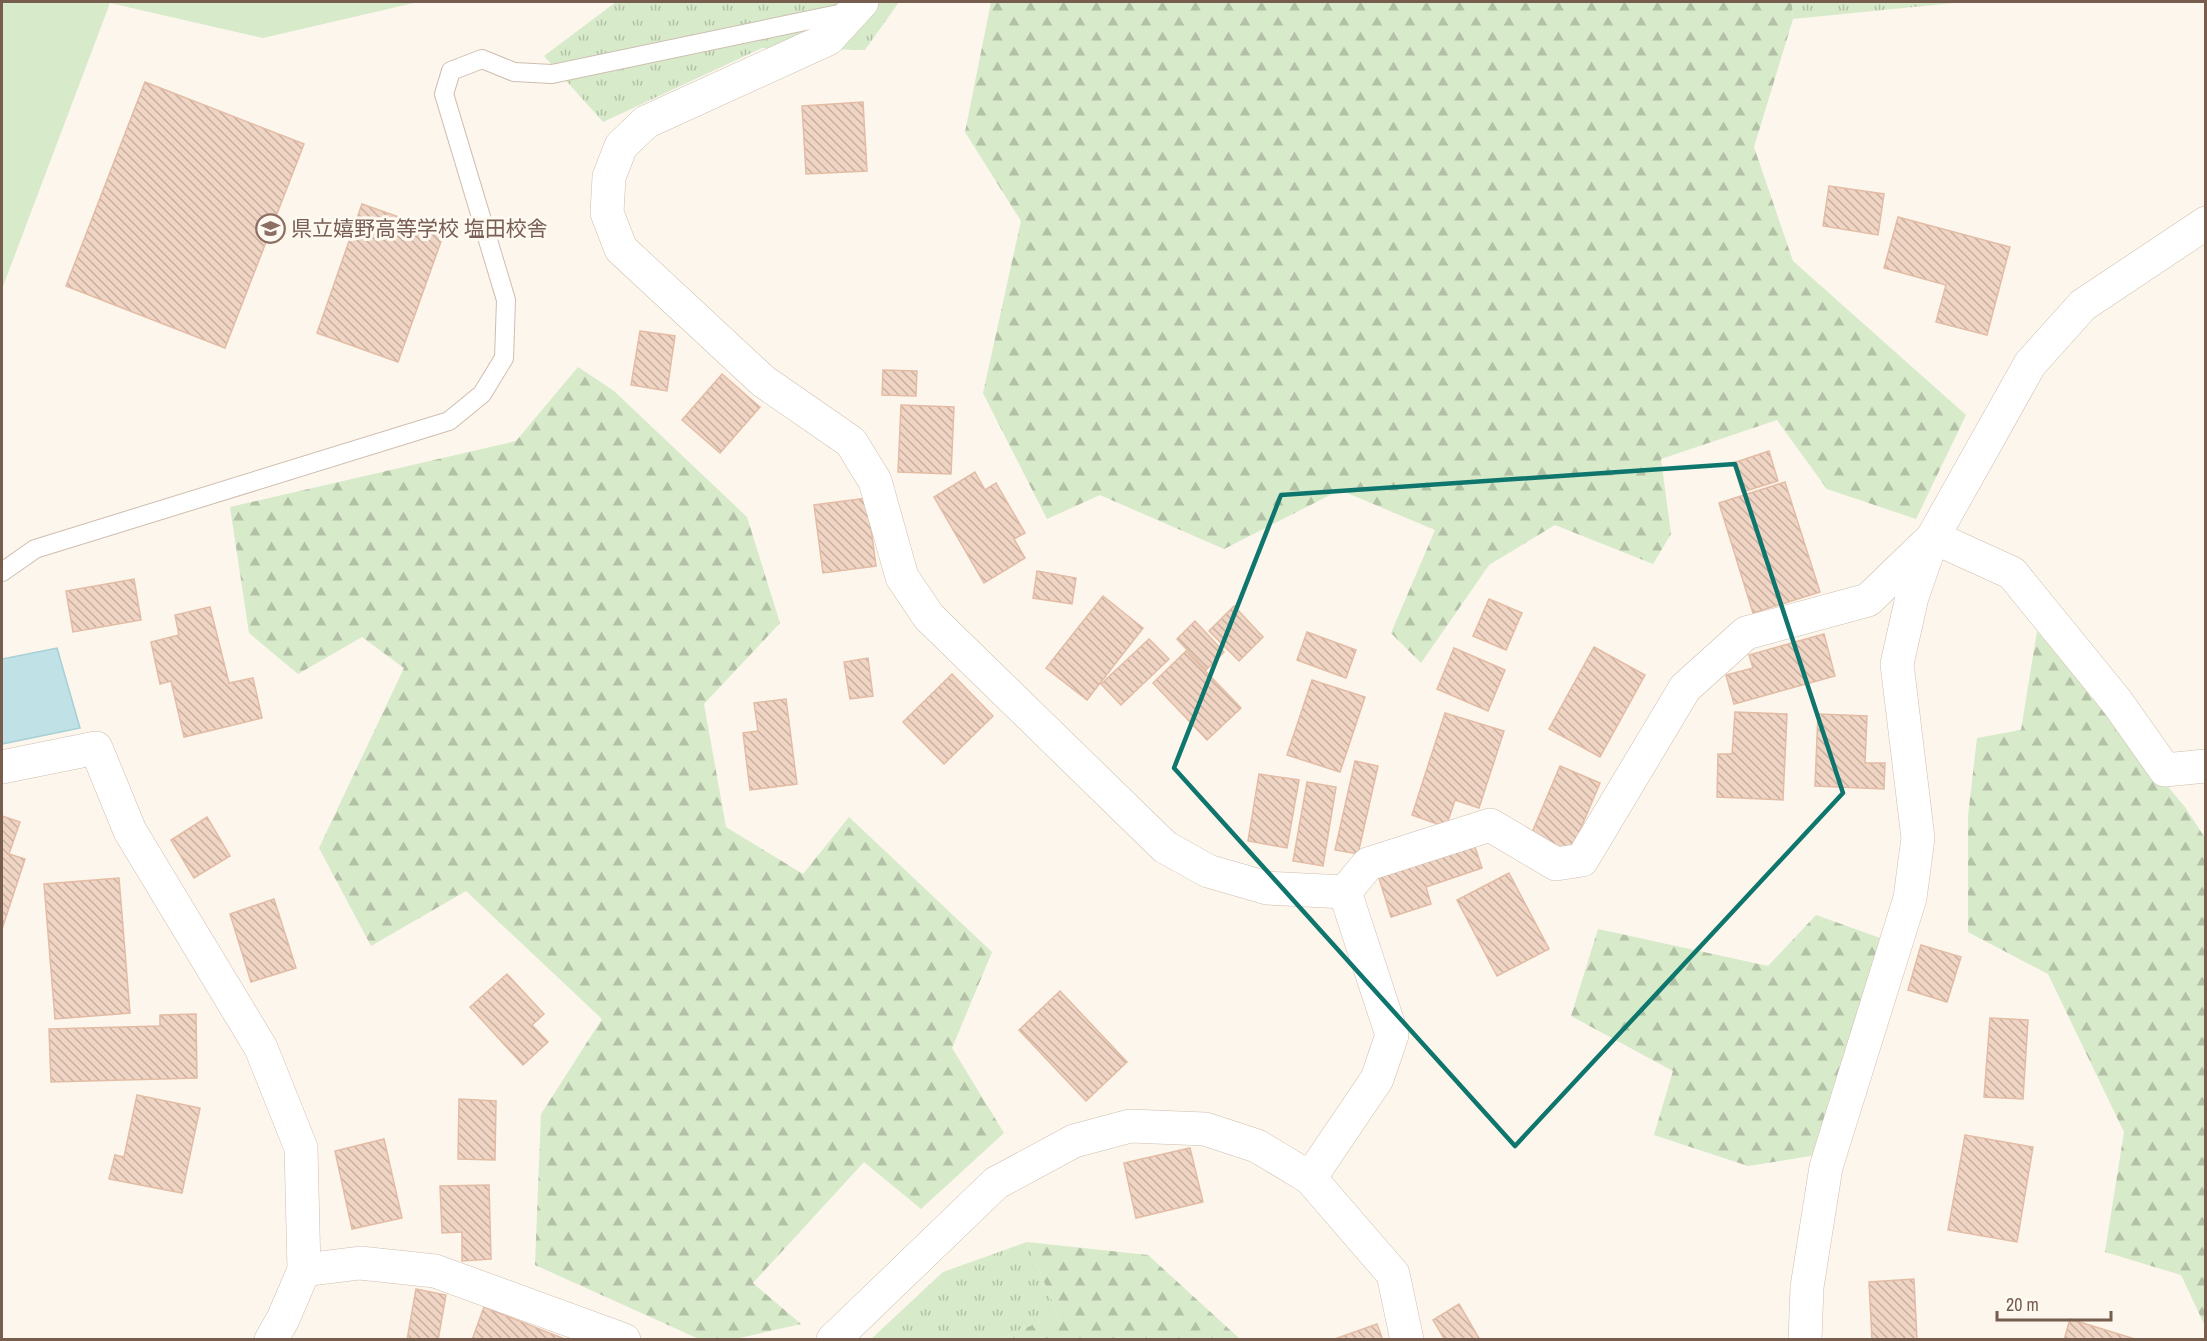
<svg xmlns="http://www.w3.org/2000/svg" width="2207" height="1341" viewBox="0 0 2207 1341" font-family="'Archivo Narrow','Noto Sans JP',sans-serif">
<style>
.grass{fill:url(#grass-tufts)}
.forest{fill:url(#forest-firs)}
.park{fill:#d7eaca}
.water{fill:#c0e1e6;stroke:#a6d0d7;stroke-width:1.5}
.building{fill:url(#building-back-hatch);stroke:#e3bca5;stroke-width:1.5}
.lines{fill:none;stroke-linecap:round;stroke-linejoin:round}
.lane-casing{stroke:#cfbeb0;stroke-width:20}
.street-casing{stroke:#cfbeb0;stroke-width:34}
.lane{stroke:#fff;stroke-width:18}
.street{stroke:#fff;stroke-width:33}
.marked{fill:none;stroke:#0f766e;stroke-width:4.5;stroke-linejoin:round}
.labels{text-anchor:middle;stroke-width:6;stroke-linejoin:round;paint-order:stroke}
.education-label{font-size:21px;fill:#785e54;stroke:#fefaf2;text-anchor:start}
</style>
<defs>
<pattern id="grass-tufts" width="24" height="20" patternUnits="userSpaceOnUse" patternTransform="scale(1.5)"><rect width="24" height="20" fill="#d7eaca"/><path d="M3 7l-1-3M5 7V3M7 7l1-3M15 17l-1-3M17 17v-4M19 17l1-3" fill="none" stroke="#b3c1a6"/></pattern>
<pattern id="forest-firs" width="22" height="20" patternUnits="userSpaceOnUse" patternTransform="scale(1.5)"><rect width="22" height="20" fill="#d7eaca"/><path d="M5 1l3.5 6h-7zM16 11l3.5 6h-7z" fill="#b3c1a6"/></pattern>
<pattern id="building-back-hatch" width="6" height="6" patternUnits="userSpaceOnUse" patternTransform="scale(1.5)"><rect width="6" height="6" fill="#f1d5c4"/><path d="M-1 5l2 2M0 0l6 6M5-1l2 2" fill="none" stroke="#c8b0a1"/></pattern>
</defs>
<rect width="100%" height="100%" fill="#fcf6ec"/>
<!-- grass -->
<g class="grass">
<path d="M616,2H899L865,50L762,48L603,122L544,56Z"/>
<path d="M1792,2H1964L1793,19Z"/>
<path d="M1027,1242L1058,1314L1000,1339L870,1340L943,1272Z"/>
</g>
<!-- forest -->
<g class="forest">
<path d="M991,2H1792L1793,19L1754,147L1793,261L1966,415L1916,519L1827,489L1777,420L1661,459L1671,534L1653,564L1555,525L1489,565L1421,663L1391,633L1435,530L1340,490L1224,549L1100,495L1047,519L983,393L1021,221L965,132Z"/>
<path d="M578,367L614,391L747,517L780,623L704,704L726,827L803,874L849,817L992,952L952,1048L1004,1133L921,1209L864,1162L753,1283L801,1324L735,1339H699L535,1265L541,1114L602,1019L466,891L371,946L319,848L404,668L362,637L298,674L249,633L230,507L516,441Z"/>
<path d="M2037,631L2185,807L2205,838V1326L2181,1275L2105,1252L2124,1132L2048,974L1968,932V816L1977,738L2021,730Z"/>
<path d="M1816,915L1883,939L1823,1154L1748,1166L1654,1135L1673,1071L1571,1016L1598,929L1768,966Z"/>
<path d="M1027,1242L1148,1255L1240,1339H1000L1058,1314Z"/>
</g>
<!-- park -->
<path class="park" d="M2,2H418L263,38L110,3L2,289Z"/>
<!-- water -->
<path class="water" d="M57,648L80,728L2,744V659Z"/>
<!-- building -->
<g class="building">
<path d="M145,82L304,144L225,348L66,286Z"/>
<path d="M863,102L867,171L806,174L802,106Z"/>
<path d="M1829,186L1884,194L1878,235L1823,226Z"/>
<path d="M362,204L444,233L398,362L317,333Z"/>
<path d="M1898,217L2010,247L1987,335L1936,322L1946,285L1884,268Z"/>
<path d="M640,331L675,336L667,391L631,385Z"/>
<path d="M883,370L917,371L916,396L882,395Z"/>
<path d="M722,374L760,407L720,453L682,420Z"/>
<path d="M901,405L954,407L951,474L898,472Z"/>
<path d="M1769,451L1778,481L1742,492L1733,463Z"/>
<path d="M975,472L985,490L996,483L1025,533L1014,539L1025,558L984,583L934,497Z"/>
<path d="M1785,482L1820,592L1753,613L1719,503Z"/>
<path d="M867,498L876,566L823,573L814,505Z"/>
<path d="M1037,571L1076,578L1072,604L1033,598Z"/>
<path d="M134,579L141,620L73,632L66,591Z"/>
<path d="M1103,596L1143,628L1087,700L1046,668Z"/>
<path d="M1489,599L1522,613L1506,650L1473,636Z"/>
<path d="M1234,606L1263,637L1239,661L1209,631Z"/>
<path d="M210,607L229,683L253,678L262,718L184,737L171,681L160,684L151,642L179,635L175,615Z"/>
<path d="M1195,621L1224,652L1206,670L1177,639Z"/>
<path d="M1307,632L1356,650L1346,678L1297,660Z"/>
<path d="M1824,634L1835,676L1734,704L1726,675L1753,668L1749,655Z"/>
<path d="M1149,639L1169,659L1121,705L1101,684Z"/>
<path d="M1594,647L1645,675L1600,757L1549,729Z"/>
<path d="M1454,648L1505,670L1488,711L1437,689Z"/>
<path d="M1186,651L1241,708L1207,740L1153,683Z"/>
<path d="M868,658L873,696L850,699L844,662Z"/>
<path d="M952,674L993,716L944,764L903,722Z"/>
<path d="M1312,680L1365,697L1340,772L1287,755Z"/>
<path d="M786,699L797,784L750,790L743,733L758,731L754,703Z"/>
<path d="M1735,712L1787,714L1783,800L1717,797L1718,754H1732Z"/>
<path d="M1445,713L1504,731L1479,808L1455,800L1446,827L1412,815Z"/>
<path d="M1818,714L1867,716L1865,763H1885L1884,789L1815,786Z"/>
<path d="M1355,761L1378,766L1358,854L1335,850Z"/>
<path d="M1560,766L1600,783L1570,854L1530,837Z"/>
<path d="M1259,774L1299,780L1287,848L1248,841Z"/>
<path d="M1307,782L1336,787L1323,866L1293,861Z"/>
<path d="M2,816L20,822L9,854L25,859L2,929Z"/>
<path d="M207,817L230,856L194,878L171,840Z"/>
<path d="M1474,844L1482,868L1426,887L1431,904L1391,917L1378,875Z"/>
<path d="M1509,873L1549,949L1497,976L1457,900Z"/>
<path d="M119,878L130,1013L55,1019L44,884Z"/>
<path d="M274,899L296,968L251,982L230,914Z"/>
<path d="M1921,945L1961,957L1947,1002L1908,990Z"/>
<path d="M507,974L544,1014L532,1025L548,1042L523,1065L470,1007Z"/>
<path d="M1060,991L1127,1062L1086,1101L1019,1030Z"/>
<path d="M196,1014L197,1078L51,1082L49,1029L160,1026V1015Z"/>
<path d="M1990,1018L2028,1020L2023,1099L1984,1097Z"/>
<path d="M137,1095L200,1108L182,1193L109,1179L115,1155L124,1157Z"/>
<path d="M459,1099L496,1101L495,1160L458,1159Z"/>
<path d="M1965,1135L2033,1147L2017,1242L1948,1230Z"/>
<path d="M384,1139L402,1218L352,1229L335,1151Z"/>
<path d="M1190,1148L1203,1202L1136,1218L1124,1163Z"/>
<path d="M489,1185L491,1259L462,1261V1232L442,1233L440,1186Z"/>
<path d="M1914,1279L1917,1340H1872L1869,1282Z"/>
<path d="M416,1289L446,1295L438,1340H407Z"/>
<path d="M1459,1304L1480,1340H1445L1433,1320Z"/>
<path d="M484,1307L567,1340H472Z"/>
<path d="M2070,1319L2138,1340H2064Z"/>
<path d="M1377,1324L1383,1340H1332Z"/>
</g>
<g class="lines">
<defs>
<path id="lane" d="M2,572L35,549L449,421L482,394L504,358L506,300L444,94L451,71L482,59L514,72L552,74L848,12"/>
<g id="street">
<path d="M862,2L828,39L646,122L621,146L609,177L607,213L621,249L763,381L851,442L875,481L902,577L929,617L1165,847L1208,871L1267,888L1345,892"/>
<path d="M1933,537L2012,573L2117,702L2165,770L2206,766"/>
<path d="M2,767L96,748L130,831L261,1048L301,1148L304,1270"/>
<path d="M1345,892L1368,864L1490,825L1556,864L1582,860L1685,688L1746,633L1868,600L1928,542"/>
<path d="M1310,1178L1377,1079L1392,1035L1345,892"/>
<path d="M271,1340L283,1319L304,1270L360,1263L435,1271L624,1340"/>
<path d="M833,1340L996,1183L1074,1141L1130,1126L1205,1129L1257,1146L1310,1178L1393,1274L1407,1340"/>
<path d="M1805,1340L1807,1287L1826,1167L1910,898L1918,838L1897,664L1912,597L1933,537L2030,364L2083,305L2206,223"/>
</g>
</defs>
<!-- lane casing -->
<use href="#lane" class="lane-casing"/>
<!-- street casing -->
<use href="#street" class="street-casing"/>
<!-- lane -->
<use href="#lane" class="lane"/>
<!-- street -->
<use href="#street" class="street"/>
</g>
<!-- marked area -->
<path class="marked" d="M1735,464L1843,793L1515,1146L1174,768L1281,495Z"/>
<!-- icons -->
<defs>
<symbol id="school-ring" viewBox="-11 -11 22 22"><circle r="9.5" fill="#fefaf2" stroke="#8d6e63" stroke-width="1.5"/><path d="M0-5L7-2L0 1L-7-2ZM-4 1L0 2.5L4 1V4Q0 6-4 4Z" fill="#8d6e63"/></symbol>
</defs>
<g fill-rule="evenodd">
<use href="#school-ring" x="254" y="212" width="33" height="33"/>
</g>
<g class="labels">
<!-- education labels -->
<g class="education-label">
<text x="291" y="236">県立嬉野高等学校 塩田校舎</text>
</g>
</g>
<!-- border -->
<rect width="2207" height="1341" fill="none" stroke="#775d4e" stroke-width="6"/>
<!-- scale -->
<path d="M1997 1311v9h114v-9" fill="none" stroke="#775d4e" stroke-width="3"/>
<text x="2006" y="1311" font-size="18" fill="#775d4e" stroke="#fefaf2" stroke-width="4.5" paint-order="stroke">20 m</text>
</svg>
